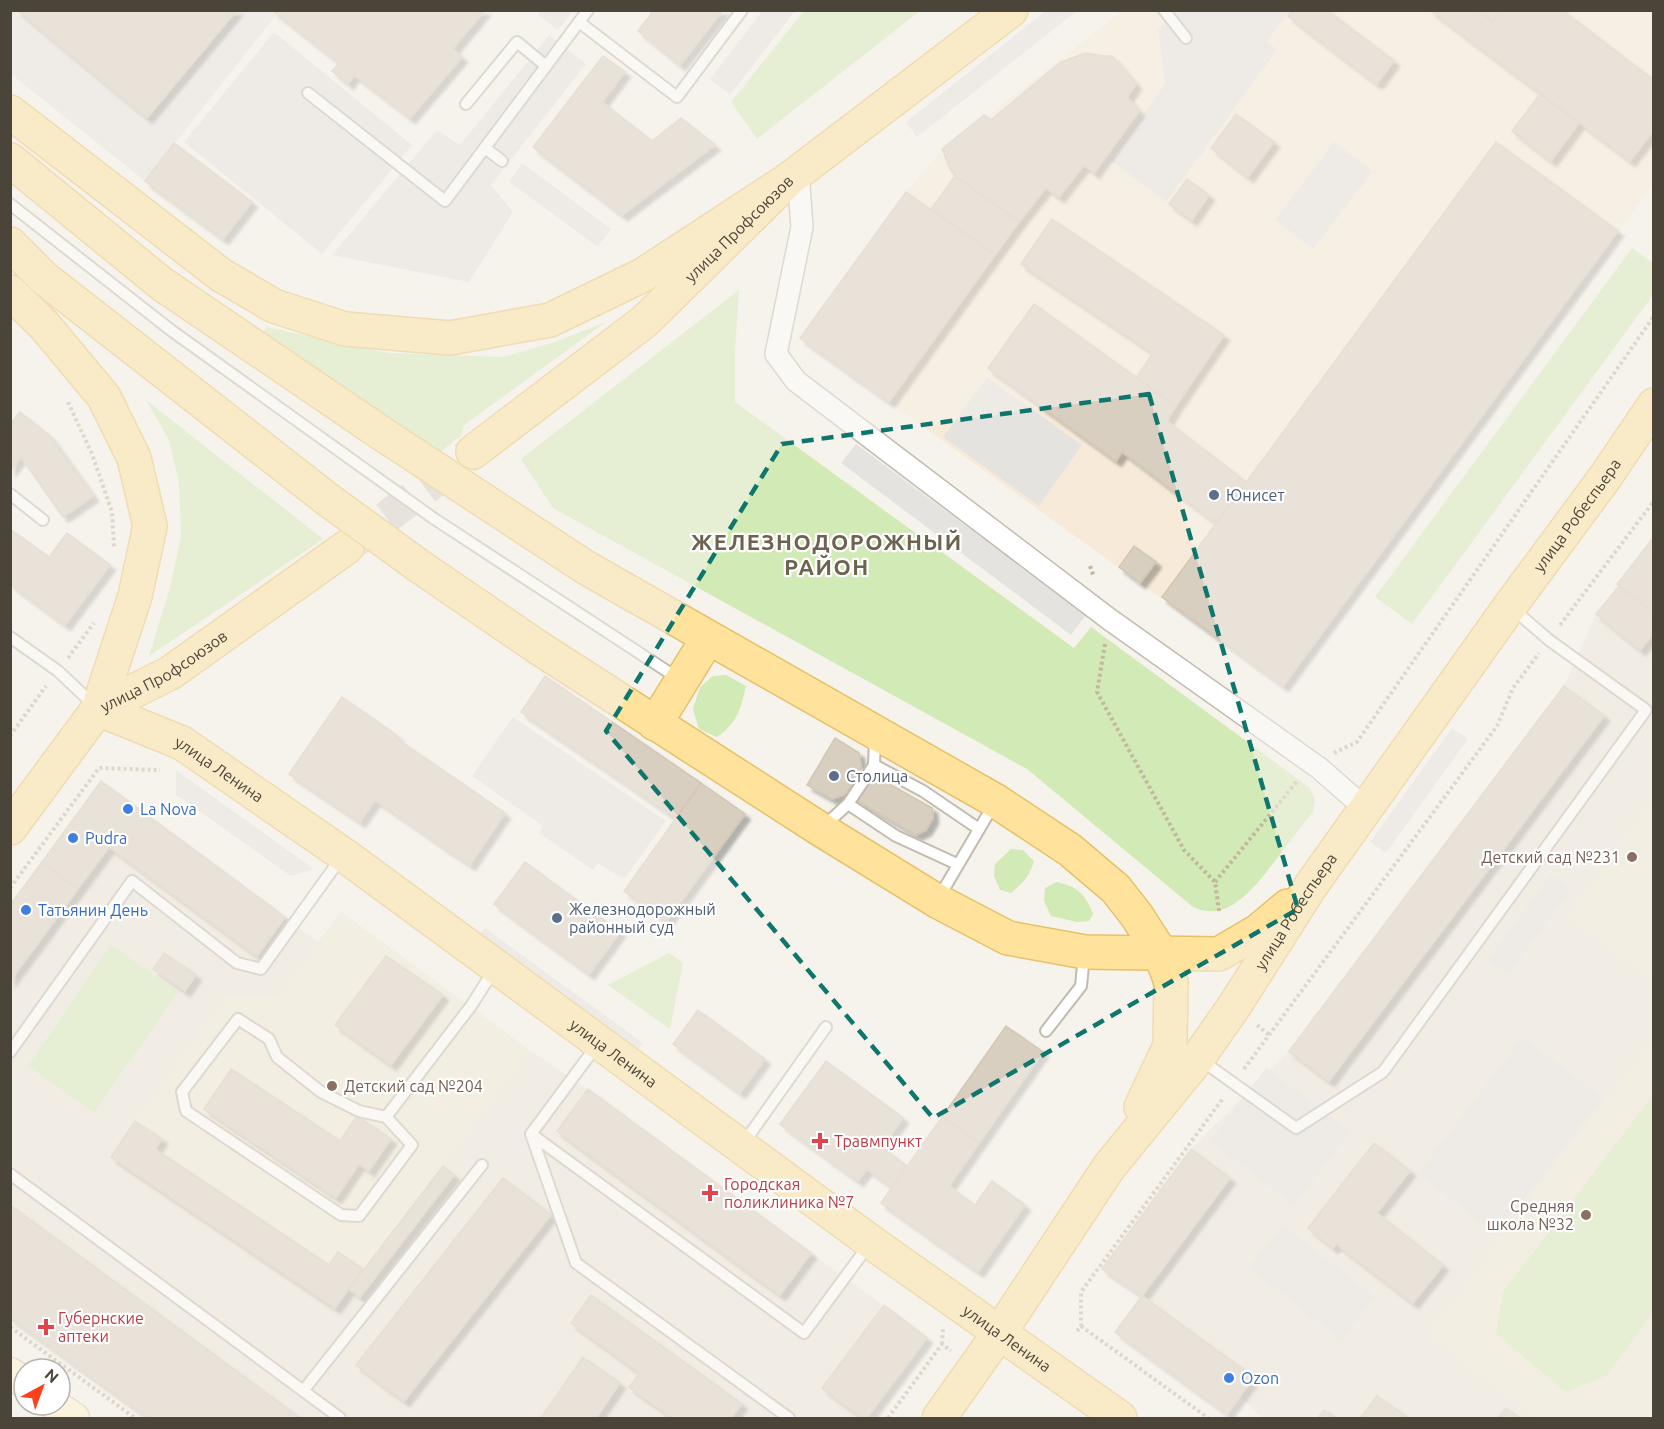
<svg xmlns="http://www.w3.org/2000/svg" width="1664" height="1429" viewBox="0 0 1664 1429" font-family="Ubuntu,sans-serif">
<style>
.residential{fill:#eae5da}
.commercial{fill:#f7ead8}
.industrial{fill:#e6e2dd}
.education{fill:#efe8d6}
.green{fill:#d2eab5}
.parking{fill:#e5e3e0}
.building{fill:#d8cfc1;stroke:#d3c7b4;stroke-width:1.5;filter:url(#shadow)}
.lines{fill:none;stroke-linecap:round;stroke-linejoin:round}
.primary-tunnel{stroke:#d4d0c8;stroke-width:33;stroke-dasharray:33 16;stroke-linecap:butt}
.service-casing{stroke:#c2bbae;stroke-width:14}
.minor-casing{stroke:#c2bbae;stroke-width:24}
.secondary-casing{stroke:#d6c79b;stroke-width:33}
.primary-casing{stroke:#e6c16a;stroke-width:36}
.path{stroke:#c4b79f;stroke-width:4;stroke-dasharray:3 3;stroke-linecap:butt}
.service{stroke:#fff;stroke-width:10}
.minor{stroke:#fff;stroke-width:21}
.secondary{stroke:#fff3cd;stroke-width:30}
.primary{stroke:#ffe39c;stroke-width:33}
.primary-bridge-casing{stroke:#e6c16a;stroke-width:36;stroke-linecap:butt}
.primary-bridge{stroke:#ffe39c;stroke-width:33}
.marked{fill:none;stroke:#0f766e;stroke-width:4.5;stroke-dasharray:12 8;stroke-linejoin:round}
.service-dot{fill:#5c6f8a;stroke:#fff;stroke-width:2}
.shop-dot{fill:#3f7fe0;stroke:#fff;stroke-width:2}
.education-dot{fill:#8d6e63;stroke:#fff;stroke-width:2}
.health-dot{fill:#e0444e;stroke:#fff;stroke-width:2}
.labels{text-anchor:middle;stroke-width:4.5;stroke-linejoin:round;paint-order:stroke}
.street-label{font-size:16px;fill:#4b4439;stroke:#fff}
.service-label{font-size:16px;fill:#4e5e75;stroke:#fff;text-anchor:start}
.shop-label{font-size:16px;fill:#366cbe;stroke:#fff;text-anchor:start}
.education-label{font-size:16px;fill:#785e54;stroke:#fff;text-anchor:end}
.health-label{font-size:16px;fill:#be3a42;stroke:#fff;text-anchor:start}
.district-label{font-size:22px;font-weight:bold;letter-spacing:1.5px;fill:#6e6250;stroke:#fff}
</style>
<defs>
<filter id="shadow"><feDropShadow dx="5.5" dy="5.5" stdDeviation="1.5" flood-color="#0004"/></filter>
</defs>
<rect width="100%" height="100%" fill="#f6f3ec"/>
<!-- residential -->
<g class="residential">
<path d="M1653,537V1418H1262L1240,1397L1227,1414L1115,1332L1141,1296L1102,1269L1191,1149L1289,1051L1448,840L1564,686L1596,614L1619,586L1617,584Z"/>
<path d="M101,781L318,942L341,912L531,1051L588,1089L927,1338L870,1418H218L11,1266V905Z"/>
</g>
<!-- commercial -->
<path class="commercial" d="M1122,11H1653V185L1283,686L800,338L906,192L939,154Z"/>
<!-- industrial -->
<path class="industrial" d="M10,11H485L454,49L462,57L410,118L277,14L145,181L11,74Z"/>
<!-- education -->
<g class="education">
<path d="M1653,796V982L1566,918Z"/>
<path d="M341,912L531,1051L363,1269L338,1252L329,1265L155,1149L161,1139L135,1121L225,997H278Z"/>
<path d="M1653,1038V1418H1535L1427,1335Z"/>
</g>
<!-- green -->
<g class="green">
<path d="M804,11H920L757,139L731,102Z"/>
<path d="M1632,248L1653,263V295L1412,624L1375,597Z"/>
<path d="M739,290L735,351V402L1074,648L1091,627L1310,788L1315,799L1313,812C1301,827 1290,842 1278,857C1258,882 1230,925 1193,907L1027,769L553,508L521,459Z"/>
<path d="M606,322L464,425L461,436L439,453L261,337L266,327L388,353L503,357L555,342Z"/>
<path d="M146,400L323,539L149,656L169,591L181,537L179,483L169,440Z"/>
<path d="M726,675L746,686C740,710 738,722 717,737L699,729L693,709L700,687L713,676Z"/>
<path d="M1011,849L1023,850L1034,861C1030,876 1022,884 1011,893L1000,890L994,876L995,864Z"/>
<path d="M1057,882C1078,887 1085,894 1093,914L1089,921L1077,922L1051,916L1044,901L1045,888Z"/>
<path d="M111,945L178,992L94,1112L28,1066Z"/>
<path d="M669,953L683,963L670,1029L608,985Z"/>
<path d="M1653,1098V1312L1607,1375L1566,1392L1496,1334L1503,1292L1650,1099Z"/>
</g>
<!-- parking -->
<g class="parking">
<path d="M763,10L795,11L730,95L710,79Z"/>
<path d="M1047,10L1077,11L917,137L906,122Z"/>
<path d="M541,11V10L573,11L558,30L538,15Z"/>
<path d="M1182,11H1290L1267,41L1277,50L1166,202L1110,160L1165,84L1158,28Z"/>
<path d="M274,32L412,145L322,254L184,142Z"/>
<path d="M549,35L586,64L491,185L513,212L469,282L332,255L437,130L460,145Z"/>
<path d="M1334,142L1373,171L1313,249L1275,220Z"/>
<path d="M522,163L611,229L598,247L509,182Z"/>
<path d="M987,377L1082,445L1039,506L943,437Z"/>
<path d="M856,444L1086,615L1071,635L841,463Z"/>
<path d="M513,717L666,821L624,879L598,863L593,870L539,833L543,826L472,776Z"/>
<path d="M1452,728L1468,739L1386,853L1370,842Z"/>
<path d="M176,770L314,869L291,876L176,795Z"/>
<path d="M1551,875L1571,890L1508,974L1488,959Z"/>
<path d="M485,928L643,1043L636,1052L478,937Z"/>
<path d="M1523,1037L1602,1098L1497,1234L1418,1174Z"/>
<path d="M1266,1068L1350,1132L1294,1205L1210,1141Z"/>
<path d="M1283,1225L1375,1297L1341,1340L1249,1267Z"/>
</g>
<!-- building -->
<g class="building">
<path d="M17,10H237L147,118Z"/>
<path d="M272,10H485L453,49L462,57L410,118L354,75L348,84L332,71L339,63Z"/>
<path d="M654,10H723L680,65L638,31Z"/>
<path d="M1292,10H1327L1394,61L1377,84L1288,16Z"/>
<path d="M1430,10H1478L1493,22L1501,10H1562L1654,80V130L1630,161Z"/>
<path d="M1478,10H1501L1493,22Z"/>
<path d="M1086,53L1104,56H1112L1136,84L1127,97L1139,111L1094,173L1084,165L1059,197L1046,188L1019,222L955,176L950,169L942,149L984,115L991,120L1061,62Z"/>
<path d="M603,56L625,72L602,102L652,141L681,118L715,145L622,215L533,147Z"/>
<path d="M1540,94L1579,123L1551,161L1512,131Z"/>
<path d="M1236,114L1274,142L1248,177L1211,148Z"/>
<path d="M1496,142L1618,231L1283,686L1162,597Z"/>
<path d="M174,143L252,202L223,239L145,181Z"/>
<path d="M955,176L1019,222L995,255L931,209Z"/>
<path d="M1187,179L1209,195L1192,220L1169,204Z"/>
<path d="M906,192L995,255L889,402L800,338Z"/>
<path d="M1052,219L1224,335L1176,406L1136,378L1153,353L1021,264Z"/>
<path d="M1034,304L1176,406L1167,421L1246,482L1216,523L1122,452L1116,461L988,368Z"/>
<path d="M20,412L49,435L93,496L63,517L21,457L10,471V424Z"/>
<path d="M10,529L49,557L67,533L110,565L65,625L10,584Z"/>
<path d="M1654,537V613L1617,584Z"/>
<path d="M1134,546L1156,562L1140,583L1119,567Z"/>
<path d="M1619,586L1654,613V633L1640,650L1596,614Z"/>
<path d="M545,676L701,783L677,819L521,712Z"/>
<path d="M1564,686L1604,716L1329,1081L1289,1051Z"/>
<path d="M342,697L398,736L396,738L505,813L470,865L375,800L360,822L289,774Z"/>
<path d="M835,738L859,753L861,768L846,794L832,799L807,785Z"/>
<path d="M861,768L932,808L933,818L926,830L916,835L846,794Z"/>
<path d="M101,781L285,917L257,956L109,847L78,889L42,862Z"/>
<path d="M701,783L745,814L666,922L624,891Z"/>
<path d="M42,862L78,889L10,981V905Z"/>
<path d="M525,862L620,932L589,974L494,904Z"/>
<path d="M164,953L196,975L185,991L153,969Z"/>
<path d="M386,956L443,995L391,1065L335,1025Z"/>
<path d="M698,1010L765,1059L740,1093L673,1044Z"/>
<path d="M1006,1026L1043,1052L979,1143L942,1117Z"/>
<path d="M826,1061L903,1118L882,1147L907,1166L892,1187L867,1169L858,1181L780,1124Z"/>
<path d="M231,1069L340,1141L357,1116L391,1139L369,1171L359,1164L336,1198L204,1109Z"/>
<path d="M588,1089L811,1253L780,1295L557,1131Z"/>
<path d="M942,1117L979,1143L949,1186L975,1205L992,1181L1025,1205L978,1272L881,1203Z"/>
<path d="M135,1121L162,1139L155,1149L329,1265L338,1252L363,1269L335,1308L111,1157Z"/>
<path d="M1374,1143L1410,1171L1377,1213L1443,1265L1413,1303L1336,1244L1333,1248L1308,1228Z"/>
<path d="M1191,1149L1230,1178L1142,1296L1102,1269Z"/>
<path d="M443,1166L454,1175L360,1297L349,1289Z"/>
<path d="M503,1178L551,1215L404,1401L356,1365Z"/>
<path d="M10,1205L299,1417L298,1418H148L10,1318Z"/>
<path d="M591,1295L742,1404L731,1418H673L629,1387L640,1373L571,1323Z"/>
<path d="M1142,1296L1254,1377L1227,1414L1115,1332Z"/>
<path d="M884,1305L927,1338L867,1418H863L822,1388Z"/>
<path d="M583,1357L620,1383L596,1418H541Z"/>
<path d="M1377,1396L1409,1418H1360Z"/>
<path d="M1506,1408L1519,1418H1498Z"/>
<path d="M1324,1410L1337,1418H1318Z"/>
</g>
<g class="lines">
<!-- primary-tunnel -->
<path class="primary-tunnel" d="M347,547L473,452"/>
<defs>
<g id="service">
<path d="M1164,10L1186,38"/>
<path d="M579,22L677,97L742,10"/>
<path d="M308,93L445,201L588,10"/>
<path d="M466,104L517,42L546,66"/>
<path d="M485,148L502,161"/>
<path d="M10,204L172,331L433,518L679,679"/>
<path d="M10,494L43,520"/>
<path d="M10,637L58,671L94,705"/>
<path d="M874,765L923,791L979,829"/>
<path d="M848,804L896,836L957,864"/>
<path d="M823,827L848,804L874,765L875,738"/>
<path d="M938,899L994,804"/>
<path d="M1046,1031L1081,986L1084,955"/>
<path d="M597,1045L531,1134L804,1333L868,1246"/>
<path d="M10,1052L132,881L237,963L261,969L341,858"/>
<path d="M1201,1060L1296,1128L1383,1072L1646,710L1549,640L1513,609"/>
<path d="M386,1117L359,1111L321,1092L277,1057L269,1039L238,1019L182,1092L186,1111L341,1215L359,1216L412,1145L386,1117L471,1006L494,970"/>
<path d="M531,1134L576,1263L789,1418"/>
<path d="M743,1144L826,1027"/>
<path d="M10,1174L340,1418"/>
<path d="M303,1391L482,1165"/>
</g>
<path id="minor" d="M798,173L802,227L776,354L796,381L1109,619L1319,768L1366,809"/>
<g id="secondary">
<path d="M10,1373L24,1382"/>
<path d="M55,1405L74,1418"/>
</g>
<g id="primary">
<path d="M10,112L221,275L274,306L345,329L450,338L550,320L643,275L788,180"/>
<path d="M10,160L162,284L381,433"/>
<path d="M10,244L44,278L327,499"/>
<path d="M10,292L44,325L104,397L134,458L150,526L135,596L98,709"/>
<path id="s1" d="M473,452L645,321L788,180L1011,10"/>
<path d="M585,567L996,801L1070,850L1116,889L1137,916L1160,952L1171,982L1170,1046L1141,1107"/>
<path d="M539,648L820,829L937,901L1008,938L1085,952L1219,954L1258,931L1288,906"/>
<path id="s2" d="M98,709L182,743L344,855L871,1242L1120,1418"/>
<path d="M655,724L708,638"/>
<path id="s3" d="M10,828L98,709L170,673L347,547"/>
<path id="s4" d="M939,1418L1000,1332L1109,1167L1198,1058L1235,1005L1310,887L1510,606L1606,476L1654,405"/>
</g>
</defs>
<!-- service casing -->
<use href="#service" class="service-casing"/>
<!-- minor casing -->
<use href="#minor" class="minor-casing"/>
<!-- secondary casing -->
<use href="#secondary" class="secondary-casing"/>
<!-- primary casing -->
<use href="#primary" class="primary-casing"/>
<!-- path -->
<g class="path">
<path d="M68,402L92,454L112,512L114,548"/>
<path d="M1090,566L1094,577"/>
<path d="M1560,625L1654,501"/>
<path d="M1105,644L1097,692L1184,850L1215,882L1219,911"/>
<path d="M68,658L94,623"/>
<path d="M10,736L46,686"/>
<path d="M1334,753L1357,742L1654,316"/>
<path d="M1215,882L1298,780"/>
<path d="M10,888L99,768L160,770"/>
<path d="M1257,1025L1269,1035"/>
<path d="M1244,1069L1497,726L1513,688L1539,653"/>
<path d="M1081,1326L1208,1418"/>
<path d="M10,1327L135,1418"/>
<path d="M1077,1331L1081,1326V1292L1224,1097"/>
<path d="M942,1344L943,1329"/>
<path d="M888,1418L942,1344L951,1351"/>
</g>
<!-- service -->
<use href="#service" class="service"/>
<!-- minor -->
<use href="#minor" class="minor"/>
<!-- secondary -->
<use href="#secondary" class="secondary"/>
<!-- primary -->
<use href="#primary" class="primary"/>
<defs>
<g id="primary-bridge">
<path d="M381,433L585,567"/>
<path d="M327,499L419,566L539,648"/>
</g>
</defs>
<!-- primary-bridge casing -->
<use href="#primary-bridge" class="primary-bridge-casing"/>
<!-- primary-bridge -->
<use href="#primary-bridge" class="primary-bridge"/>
</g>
<!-- marked area -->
<path d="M0 0H1664V1429H0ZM1149,394L1298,909L933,1118L606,731L782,444Z" fill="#f6f3ec" fill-opacity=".55" fill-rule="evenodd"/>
<path class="marked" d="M1149,394L1298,909L933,1118L606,731L782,444Z"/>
<!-- markers -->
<g class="service-dot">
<circle cx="1214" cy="495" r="6"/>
<circle cx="834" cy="776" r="6"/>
<circle cx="557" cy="918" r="6"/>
</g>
<g class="shop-dot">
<circle cx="128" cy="809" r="6"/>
<circle cx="73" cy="838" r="6"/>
<circle cx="26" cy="910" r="6"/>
<circle cx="1229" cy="1378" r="6"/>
</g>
<g class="education-dot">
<circle cx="1632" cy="857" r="6"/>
<circle cx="332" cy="1086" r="6"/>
<circle cx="1586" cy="1215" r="6"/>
</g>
<g class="health-dot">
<path d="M817 1132h6v6h6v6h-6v6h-6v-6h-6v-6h6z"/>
<path d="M707 1184h6v6h6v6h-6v6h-6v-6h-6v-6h6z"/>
<path d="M43 1318h6v6h6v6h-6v6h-6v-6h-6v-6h6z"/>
</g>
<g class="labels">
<!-- street labels -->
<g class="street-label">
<text dy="6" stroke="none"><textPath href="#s1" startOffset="348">улица Профсоюзов</textPath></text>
<text dy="6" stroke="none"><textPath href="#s4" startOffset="1106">улица Робеспьера</textPath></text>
<text dy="6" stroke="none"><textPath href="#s3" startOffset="224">улица Профсоюзов</textPath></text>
<text dy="6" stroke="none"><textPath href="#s2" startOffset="136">улица Ленина</textPath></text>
<text dy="6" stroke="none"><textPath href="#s4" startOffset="620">улица Робеспьера</textPath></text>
<text dy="6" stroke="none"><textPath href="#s2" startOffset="622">улица Ленина</textPath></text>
<text dy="6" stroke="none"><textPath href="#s2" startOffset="1108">улица Ленина</textPath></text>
</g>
<!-- service labels -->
<g class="service-label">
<text x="1226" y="501">Юнисет</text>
<text x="846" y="782">Столица</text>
<text x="569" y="915">Железнодорожный<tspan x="569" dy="18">районный суд</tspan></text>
</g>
<!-- shop labels -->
<g class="shop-label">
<text x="140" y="815">La Nova</text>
<text x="85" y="844">Pudra</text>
<text x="38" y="916">Татьянин День</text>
<text x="1241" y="1384">Ozon</text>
</g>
<!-- education labels -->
<g class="education-label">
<text x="1620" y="863">Детский сад №231</text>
<text x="344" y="1092" text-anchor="start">Детский сад №204</text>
<text x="1574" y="1212">Средняя<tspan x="1574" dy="18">школа №32</tspan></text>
</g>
<!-- health labels -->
<g class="health-label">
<text x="834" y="1147">Травмпункт</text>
<text x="724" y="1190">Городская<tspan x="724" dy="18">поликлиника №7</tspan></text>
<text x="58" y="1324">Губернские<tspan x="58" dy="18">аптеки</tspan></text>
</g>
<!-- district labels -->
<g class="district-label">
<text x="827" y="550">ЖЕЛЕЗНОДОРОЖНЫЙ<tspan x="827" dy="25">РАЙОН</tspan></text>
</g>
</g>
<!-- border -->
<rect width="1664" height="1429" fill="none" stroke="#4b4439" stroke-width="24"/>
<!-- north arrow -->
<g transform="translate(42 1387) rotate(41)"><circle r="28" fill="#ffffff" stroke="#b7b4b0" stroke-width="1.5"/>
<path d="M0-4.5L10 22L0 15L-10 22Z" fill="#fc3f1d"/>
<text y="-9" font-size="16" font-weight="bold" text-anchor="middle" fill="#4b4439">N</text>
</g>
</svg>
